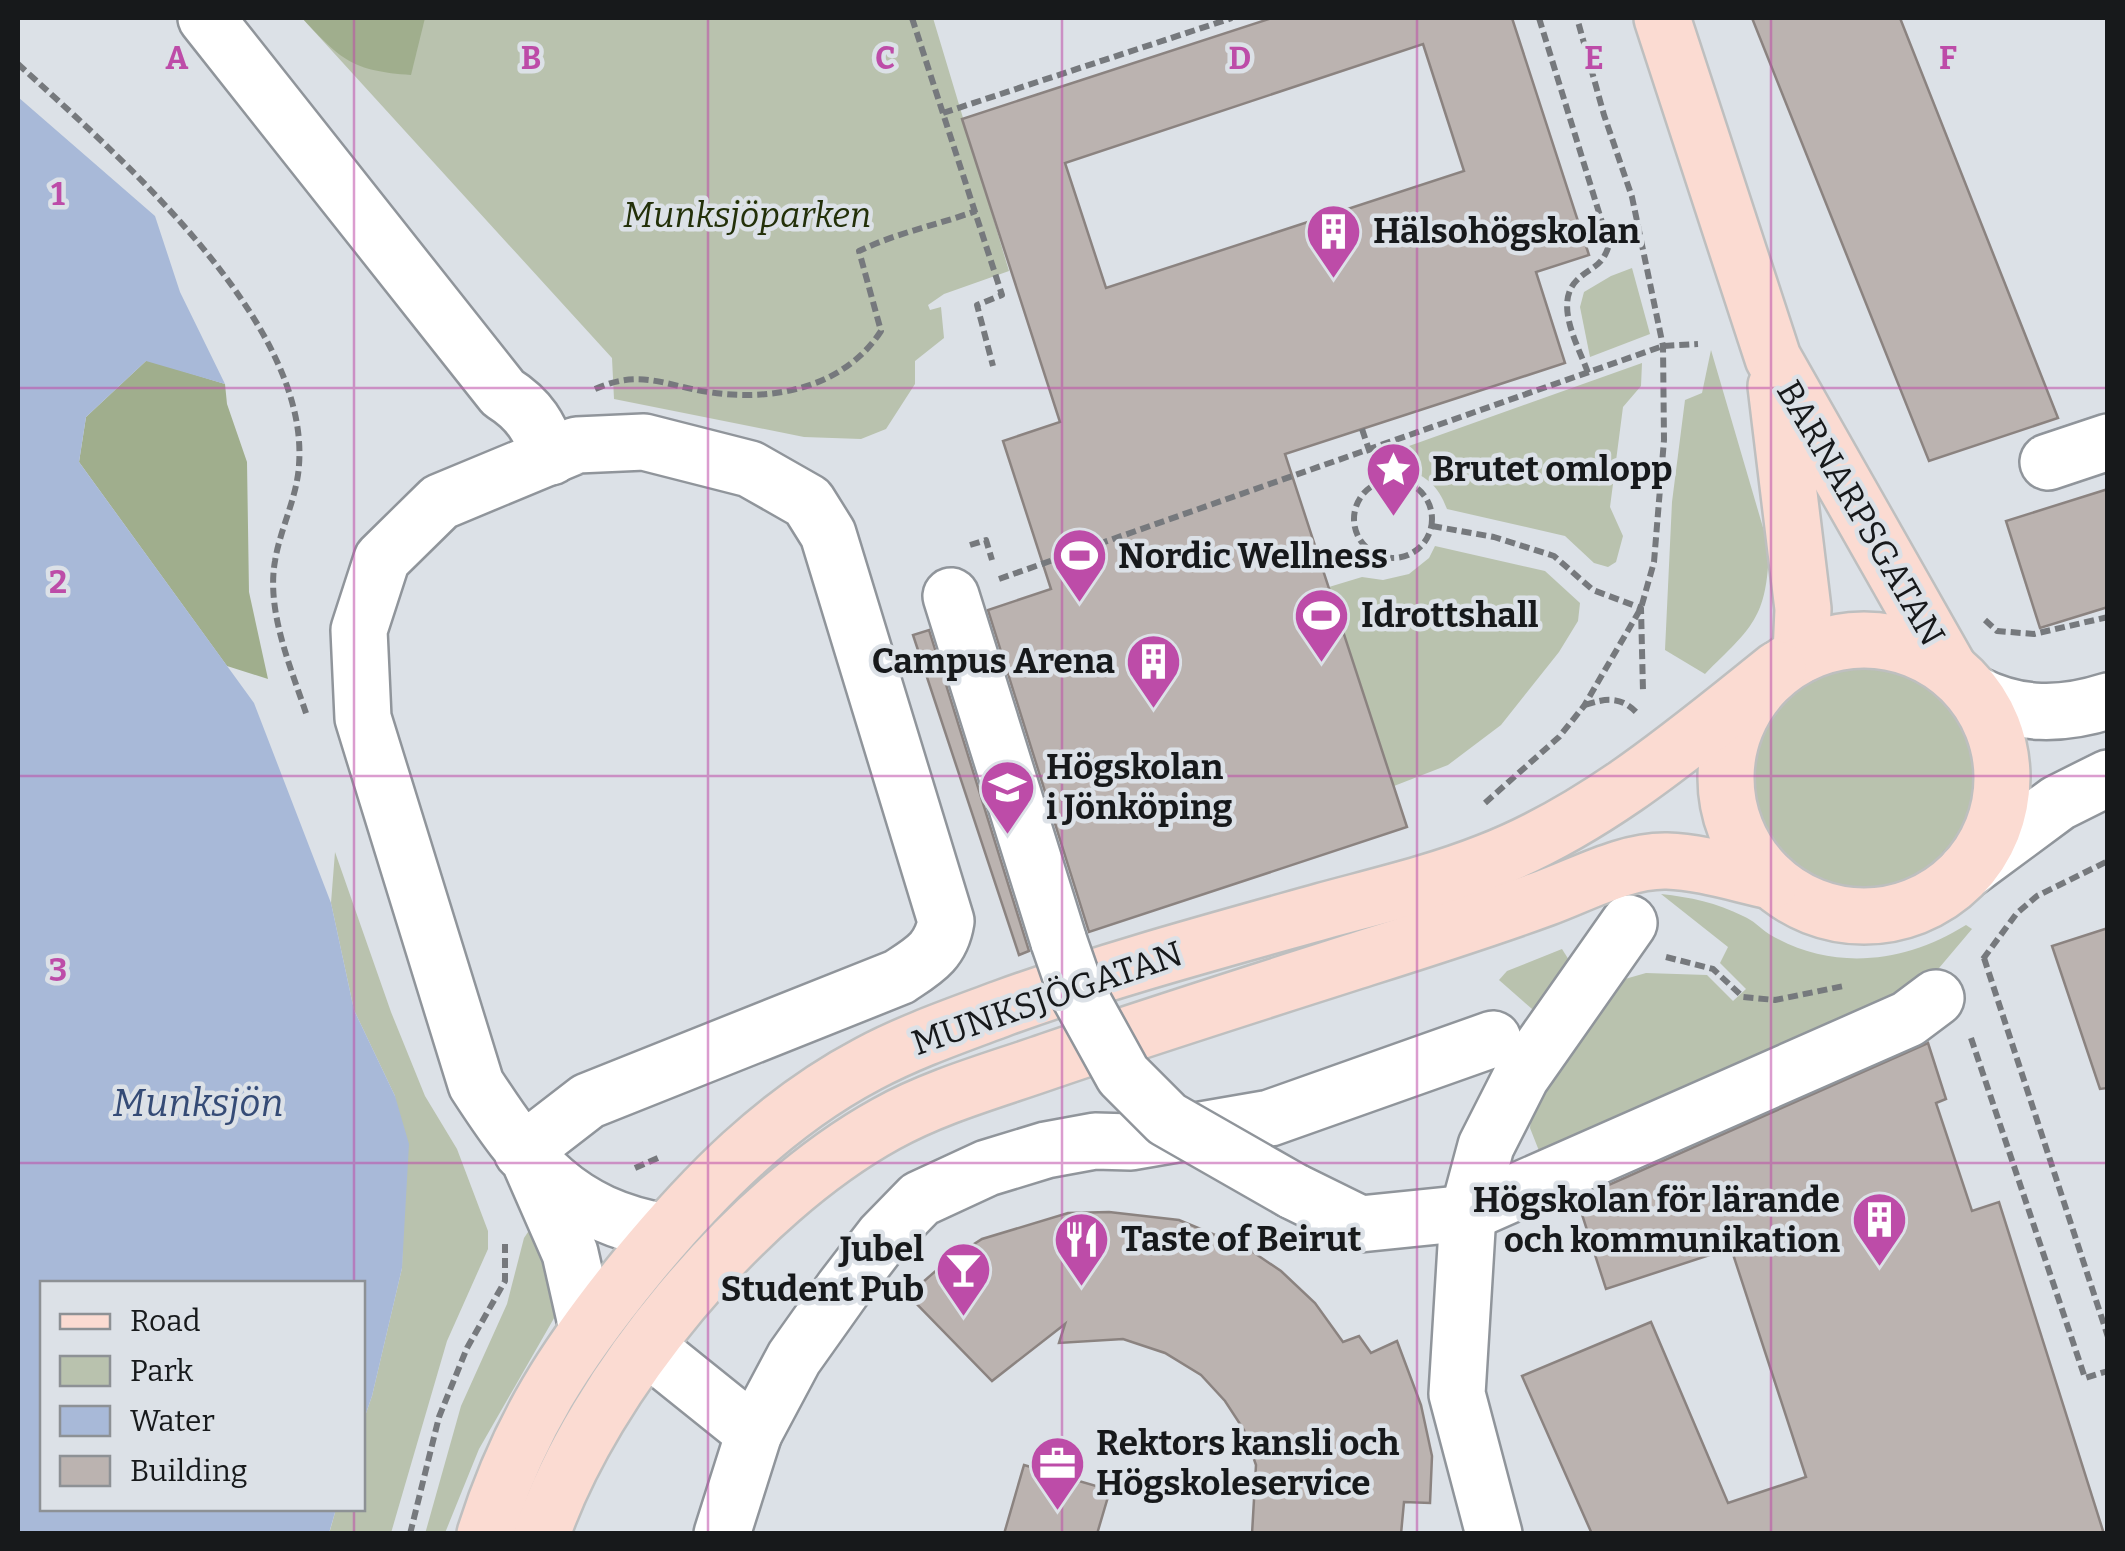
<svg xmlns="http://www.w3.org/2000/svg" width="2125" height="1551" viewBox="0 0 2125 1551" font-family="Bitter,serif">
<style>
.green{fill:#b9c2ae}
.forest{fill:#a0ae8d}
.water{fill:#a8b9d8}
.building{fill:#bbb3b0;stroke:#8b8380;stroke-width:2.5;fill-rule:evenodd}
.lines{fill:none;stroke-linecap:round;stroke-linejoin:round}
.minor-casing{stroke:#90959b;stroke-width:60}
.major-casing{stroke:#bebfbf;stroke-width:60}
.path{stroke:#76797d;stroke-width:6;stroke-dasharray:10 5;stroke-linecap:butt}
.minor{stroke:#fff;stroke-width:55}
.major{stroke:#fbdbd2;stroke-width:55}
.minor-bridge-casing{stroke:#90959b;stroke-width:60;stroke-linecap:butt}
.minor-bridge{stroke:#fff;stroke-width:55}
.grid{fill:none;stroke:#bd4ca8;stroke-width:2.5;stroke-opacity:0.55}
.labels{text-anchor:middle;stroke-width:9;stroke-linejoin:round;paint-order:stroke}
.park-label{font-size:35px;font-style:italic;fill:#233009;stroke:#dce1e7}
.poi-label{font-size:35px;font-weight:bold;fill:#17191b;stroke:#dce1e7;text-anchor:start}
.street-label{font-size:35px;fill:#17191b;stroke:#dce1e7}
.water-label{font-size:38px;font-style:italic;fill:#354b76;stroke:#dce1e7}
.grid-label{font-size:32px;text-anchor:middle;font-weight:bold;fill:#bd4ca8;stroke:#dce1e7;stroke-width:9;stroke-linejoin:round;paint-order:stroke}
</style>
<rect width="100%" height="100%" fill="#dce1e7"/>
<!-- green -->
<g class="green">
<path d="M302,18H933L1009,271L944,294L928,305L930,310L941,307L944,338L915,361V384L886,429L861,439L804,437L614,399L612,358Z"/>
<path d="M1632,268L1650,334L1590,357L1580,307L1584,292L1611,276Z"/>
<path d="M1711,350L1769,548C1767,619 1752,627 1705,674L1665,650L1672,502L1685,400L1702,393Z"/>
<path d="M1642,363L1641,386L1623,407L1610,507L1623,536L1616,562L1608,567L1594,563L1565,536L1447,509C1438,485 1425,474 1400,468L1395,451Z"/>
<path d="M1435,546L1545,571L1580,603L1578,621L1559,652L1501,725L1448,765L1394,786L1329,587L1362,577L1383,580L1409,574L1429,558Z"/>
<circle cx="1862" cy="777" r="112"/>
<path d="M335,852L391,1012L425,1096L457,1149L488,1231V1249L447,1341L391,1533L329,1534L336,1509L362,1508L363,1422L372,1396L402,1268L403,1216L395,1096L354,1010L331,903Z"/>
<path d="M1661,894C1690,897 1717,903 1743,916C1753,920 1760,928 1769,934C1833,972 1905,963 1966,925L1972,929L1923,987L1545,1166L1530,1128L1532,1110L1611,983L1646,973L1707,975L1733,1001L1746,989L1720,963L1728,947Z"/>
<path d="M1562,949L1574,968L1539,1015L1499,980L1507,971Z"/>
<path d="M536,1220L557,1313L479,1449L445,1533L425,1534L461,1406L507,1304L524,1238Z"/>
</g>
<!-- forest -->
<g class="forest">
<path d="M302,18H425L411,75C352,71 341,60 302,18Z"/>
<path d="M147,360L225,384L227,404L247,462L249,592L268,679L227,666L79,462L86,417Z"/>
</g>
<!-- water -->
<path class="water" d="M18,97L155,216L180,292L225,384L146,361L86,417L79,462L254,703L331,903L354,1010L395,1096L409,1144L402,1268L372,1396L363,1422L362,1284H42V1508L336,1509L329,1533H18Z"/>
<!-- building -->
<g class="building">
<path d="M1272,18H1512L1589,255L1536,272L1565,363L1285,454L1407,827L1089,932L988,610L1051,589L1003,441L1060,422L962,119ZM1423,44L1464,171L1106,288L1065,163Z"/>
<path d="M1752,18H1900L2058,418L1929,461Z"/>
<path d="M2108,489V607L2040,628L2006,521Z"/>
<path d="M929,630L1029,951L1019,955L913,635Z"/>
<path d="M2108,928V1088L2100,1089L2052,946Z"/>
<path d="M1928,1043L1946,1099L1936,1103L1972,1211L1999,1202L2104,1534H1592L1522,1376L1651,1322L1728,1503L1806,1477L1731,1248L1606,1289L1577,1199Z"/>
<path d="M1109,1212L1179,1220L1247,1248L1281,1271L1315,1303L1343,1342L1359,1336L1371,1353L1397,1341L1421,1405L1432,1456L1430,1503L1404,1502L1401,1534H1252L1256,1465L1244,1430L1225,1401L1201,1375L1165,1353L1123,1339L1059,1343L1065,1324L992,1381L908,1295L946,1262L982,1239L1068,1213Z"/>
<path d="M1024,1465L1110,1490L1097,1534H1004Z"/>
</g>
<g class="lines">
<defs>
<g id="minor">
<path d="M206,18L503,393C530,410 539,427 551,457"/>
<path d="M2048,462L2108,442"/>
<path d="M951,596L1059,942"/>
<path d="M1975,694C2019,716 2061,716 2108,701"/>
<path d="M1966,871L2058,803L2108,778"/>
<path d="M522,1152L588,1101L899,977C923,961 941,952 946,921L828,534L808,502L750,469L644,442L577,445L440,502L382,559L359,630L363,718L476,1084C528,1164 567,1215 666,1232"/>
<path d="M531,1164L570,1253L587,1328"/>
<path d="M1293,1191L1360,1224L1468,1213L1908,1019L1936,998"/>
<path d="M647,1347L754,1433L794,1358L843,1289L883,1237L920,1199L987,1168L1046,1150L1095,1141L1131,1142L1270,1118L1493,1039"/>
<path d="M722,1534L754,1433"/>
<path d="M1494,1534L1457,1394L1468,1213L1486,1146L1521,1077L1629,923"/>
</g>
<g id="major">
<path d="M1662,18L1773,358L1949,668"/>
<path d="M1776,386L1803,609L1801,655"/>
<circle cx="1864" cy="778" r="138"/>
<path d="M485,1534C519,1426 566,1354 637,1267C703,1187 775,1113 868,1064C911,1041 958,1025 1003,1008C1108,970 1216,941 1323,911C1378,896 1434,883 1487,862C1596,820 1688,741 1778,669"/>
<path d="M542,1534C594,1383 746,1201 886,1124C936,1096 995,1080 1049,1061C1154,1025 1259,992 1365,958C1425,939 1485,920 1545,898C1583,884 1626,860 1667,861C1701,862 1738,874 1771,881"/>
</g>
</defs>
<!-- minor casing -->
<use href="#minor" class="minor-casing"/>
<!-- major casing -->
<use href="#major" class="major-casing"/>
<!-- path -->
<g class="path">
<path d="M912,18L1002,295L977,305L993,366"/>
<path d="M1539,18L1609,245C1602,268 1591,266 1577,280C1553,304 1579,347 1588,373"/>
<path d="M18,64C115,153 310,320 299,465C297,498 280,529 275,561C266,611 291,668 307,716"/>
<path d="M943,113L1232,18"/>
<path d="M595,389C641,369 663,385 708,392C773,402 844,388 881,331L859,251C896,233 937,225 976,211"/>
<path d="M1362,429L1380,483"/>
<circle cx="1393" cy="519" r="39"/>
<path d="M1432,526L1494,537L1554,556L1593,590L1641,608L1643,691"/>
<path d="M970,545L986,540L992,560"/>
<path d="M999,579L1663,346L1698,344"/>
<path d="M1985,620L1997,631L2034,634L2108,617"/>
<path d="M1585,705C1606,698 1621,696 1637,713"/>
<path d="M1485,803L1559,737L1584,706L1641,608L1654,562L1664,440L1663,346L1632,197L1604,115L1577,18"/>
<path d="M1666,957L1713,969L1743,997L1775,1000L1844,986"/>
<path d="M1984,958L2108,1337"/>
<path d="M1983,959L2017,913L2037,896L2108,861"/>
<path d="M1971,1038L2085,1378L2108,1371"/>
<path d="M635,1168L660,1157"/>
<path d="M410,1534L439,1417L467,1348L505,1281V1244"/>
</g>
<!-- minor -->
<use href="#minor" class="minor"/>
<!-- major -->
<use href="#major" class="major"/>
<defs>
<path id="minor-bridge" d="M1059,942L1075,988L1123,1075L1167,1119L1293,1191"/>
</defs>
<!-- minor-bridge casing -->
<use href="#minor-bridge" class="minor-bridge-casing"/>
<!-- minor-bridge -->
<use href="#minor-bridge" class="minor-bridge"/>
</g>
<!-- grid -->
<path class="grid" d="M354,18V1284M708,18V1534M1062,18V1534M1417,18V1534M1771,18V1534M18,388H2108M18,776H2108M18,1163H2108M354,1508V1534"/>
<!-- icons -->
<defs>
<symbol id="building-pin" viewBox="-11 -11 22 30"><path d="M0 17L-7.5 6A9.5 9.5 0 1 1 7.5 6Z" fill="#bd4ca8" stroke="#dce1e7"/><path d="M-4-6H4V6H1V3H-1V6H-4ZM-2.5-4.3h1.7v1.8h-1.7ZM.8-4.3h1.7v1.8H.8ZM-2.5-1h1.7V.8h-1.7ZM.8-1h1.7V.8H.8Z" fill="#fff"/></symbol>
<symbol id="sight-pin" viewBox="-11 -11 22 30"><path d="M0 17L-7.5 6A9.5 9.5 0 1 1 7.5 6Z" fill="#bd4ca8" stroke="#dce1e7"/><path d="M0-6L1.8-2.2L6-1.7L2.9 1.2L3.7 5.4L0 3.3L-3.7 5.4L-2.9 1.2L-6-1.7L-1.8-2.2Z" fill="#fff"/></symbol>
<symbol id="stadium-pin" viewBox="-11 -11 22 30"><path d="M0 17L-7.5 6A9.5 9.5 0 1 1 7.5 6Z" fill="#bd4ca8" stroke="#dce1e7"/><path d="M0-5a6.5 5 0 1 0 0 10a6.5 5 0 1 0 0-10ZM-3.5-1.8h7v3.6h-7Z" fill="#fff"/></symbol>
<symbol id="university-pin" viewBox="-11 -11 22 30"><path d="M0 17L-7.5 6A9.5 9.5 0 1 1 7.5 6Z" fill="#bd4ca8" stroke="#dce1e7"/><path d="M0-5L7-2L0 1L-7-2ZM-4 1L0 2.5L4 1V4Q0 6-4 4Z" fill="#fff"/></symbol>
<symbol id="restaurant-pin" viewBox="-11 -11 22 30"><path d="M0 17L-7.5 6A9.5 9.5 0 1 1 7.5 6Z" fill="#bd4ca8" stroke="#dce1e7"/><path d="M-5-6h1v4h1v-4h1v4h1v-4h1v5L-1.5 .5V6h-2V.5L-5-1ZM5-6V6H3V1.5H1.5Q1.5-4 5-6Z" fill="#fff"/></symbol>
<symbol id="bar-pin" viewBox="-11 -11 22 30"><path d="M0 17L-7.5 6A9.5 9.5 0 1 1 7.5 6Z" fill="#bd4ca8" stroke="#dce1e7"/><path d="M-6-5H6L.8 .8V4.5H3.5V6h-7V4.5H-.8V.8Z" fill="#fff"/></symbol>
<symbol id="office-pin" viewBox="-11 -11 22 30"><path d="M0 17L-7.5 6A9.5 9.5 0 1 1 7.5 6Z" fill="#bd4ca8" stroke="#dce1e7"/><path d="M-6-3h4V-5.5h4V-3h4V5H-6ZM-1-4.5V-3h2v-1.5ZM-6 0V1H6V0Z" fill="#fff"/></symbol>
</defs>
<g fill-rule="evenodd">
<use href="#building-pin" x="1302" y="200" width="63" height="86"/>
<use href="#sight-pin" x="1362" y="438" width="63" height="86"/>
<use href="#stadium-pin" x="1048" y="524" width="63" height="86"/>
<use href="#stadium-pin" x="1290" y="584" width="63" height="86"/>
<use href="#building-pin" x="1122" y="630" width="63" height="86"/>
<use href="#university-pin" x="976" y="756" width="63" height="86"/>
<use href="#building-pin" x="1848" y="1188" width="63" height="86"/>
<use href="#restaurant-pin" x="1050" y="1208" width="63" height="86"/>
<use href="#bar-pin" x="932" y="1238" width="63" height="86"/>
<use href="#office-pin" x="1026" y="1432" width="63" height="86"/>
</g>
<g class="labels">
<!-- park labels -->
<g class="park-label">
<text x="747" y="227">Munksjöparken</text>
</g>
<!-- poi labels -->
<g class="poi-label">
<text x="1373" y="243">Hälsohögskolan</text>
<text x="1432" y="481">Brutet omlopp</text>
<text x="1118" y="568">Nordic Wellness</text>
<text x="1361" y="627">Idrottshall</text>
<text x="1115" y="673" text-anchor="end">Campus Arena</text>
<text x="1046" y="779">Högskolan<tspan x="1046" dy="40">i Jönköping</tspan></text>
<text x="1840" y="1212" text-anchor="end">Högskolan för lärande<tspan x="1840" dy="40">och kommunikation</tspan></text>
<text x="1121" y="1251">Taste of Beirut</text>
<text x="924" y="1261" text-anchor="end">Jubel<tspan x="924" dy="40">Student Pub</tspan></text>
<text x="1096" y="1455">Rektors kansli och<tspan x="1096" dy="40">Högskoleservice</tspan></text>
</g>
<!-- street labels -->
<g class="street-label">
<text transform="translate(1861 513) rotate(60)" y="12">BARNARPSGATAN</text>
<text transform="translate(1047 998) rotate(-19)" y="12">MUNKSJÖGATAN</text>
</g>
<!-- water labels -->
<g class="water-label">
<text x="198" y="1116">Munksjön</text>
</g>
</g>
<g class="grid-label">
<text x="177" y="69">A</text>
<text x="531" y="69">B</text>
<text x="885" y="69">C</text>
<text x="1240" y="69">D</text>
<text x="1594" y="69">E</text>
<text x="1948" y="69">F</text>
<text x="58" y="205">1</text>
<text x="58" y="593">2</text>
<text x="58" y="981">3</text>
</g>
<!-- border -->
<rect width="2125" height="1551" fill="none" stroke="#17191b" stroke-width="40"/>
<!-- legend -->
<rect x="40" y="1281" width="325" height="230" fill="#dce1e7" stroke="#8d9195" stroke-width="2.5"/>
<rect x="60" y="1314" width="50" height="15" fill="#fbdbd2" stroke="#8d9195" stroke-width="2.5"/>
<text x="130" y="1331" font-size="30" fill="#17191b">Road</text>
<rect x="60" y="1356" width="50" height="30" fill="#b9c2ae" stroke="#8d9195" stroke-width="2.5"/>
<text x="130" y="1381" font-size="30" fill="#17191b">Park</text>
<rect x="60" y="1406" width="50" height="30" fill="#a8b9d8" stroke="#8d9195" stroke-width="2.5"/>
<text x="130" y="1431" font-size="30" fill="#17191b">Water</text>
<rect x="60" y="1456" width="50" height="30" fill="#bbb3b0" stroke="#8d9195" stroke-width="2.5"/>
<text x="130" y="1481" font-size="30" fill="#17191b">Building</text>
</svg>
